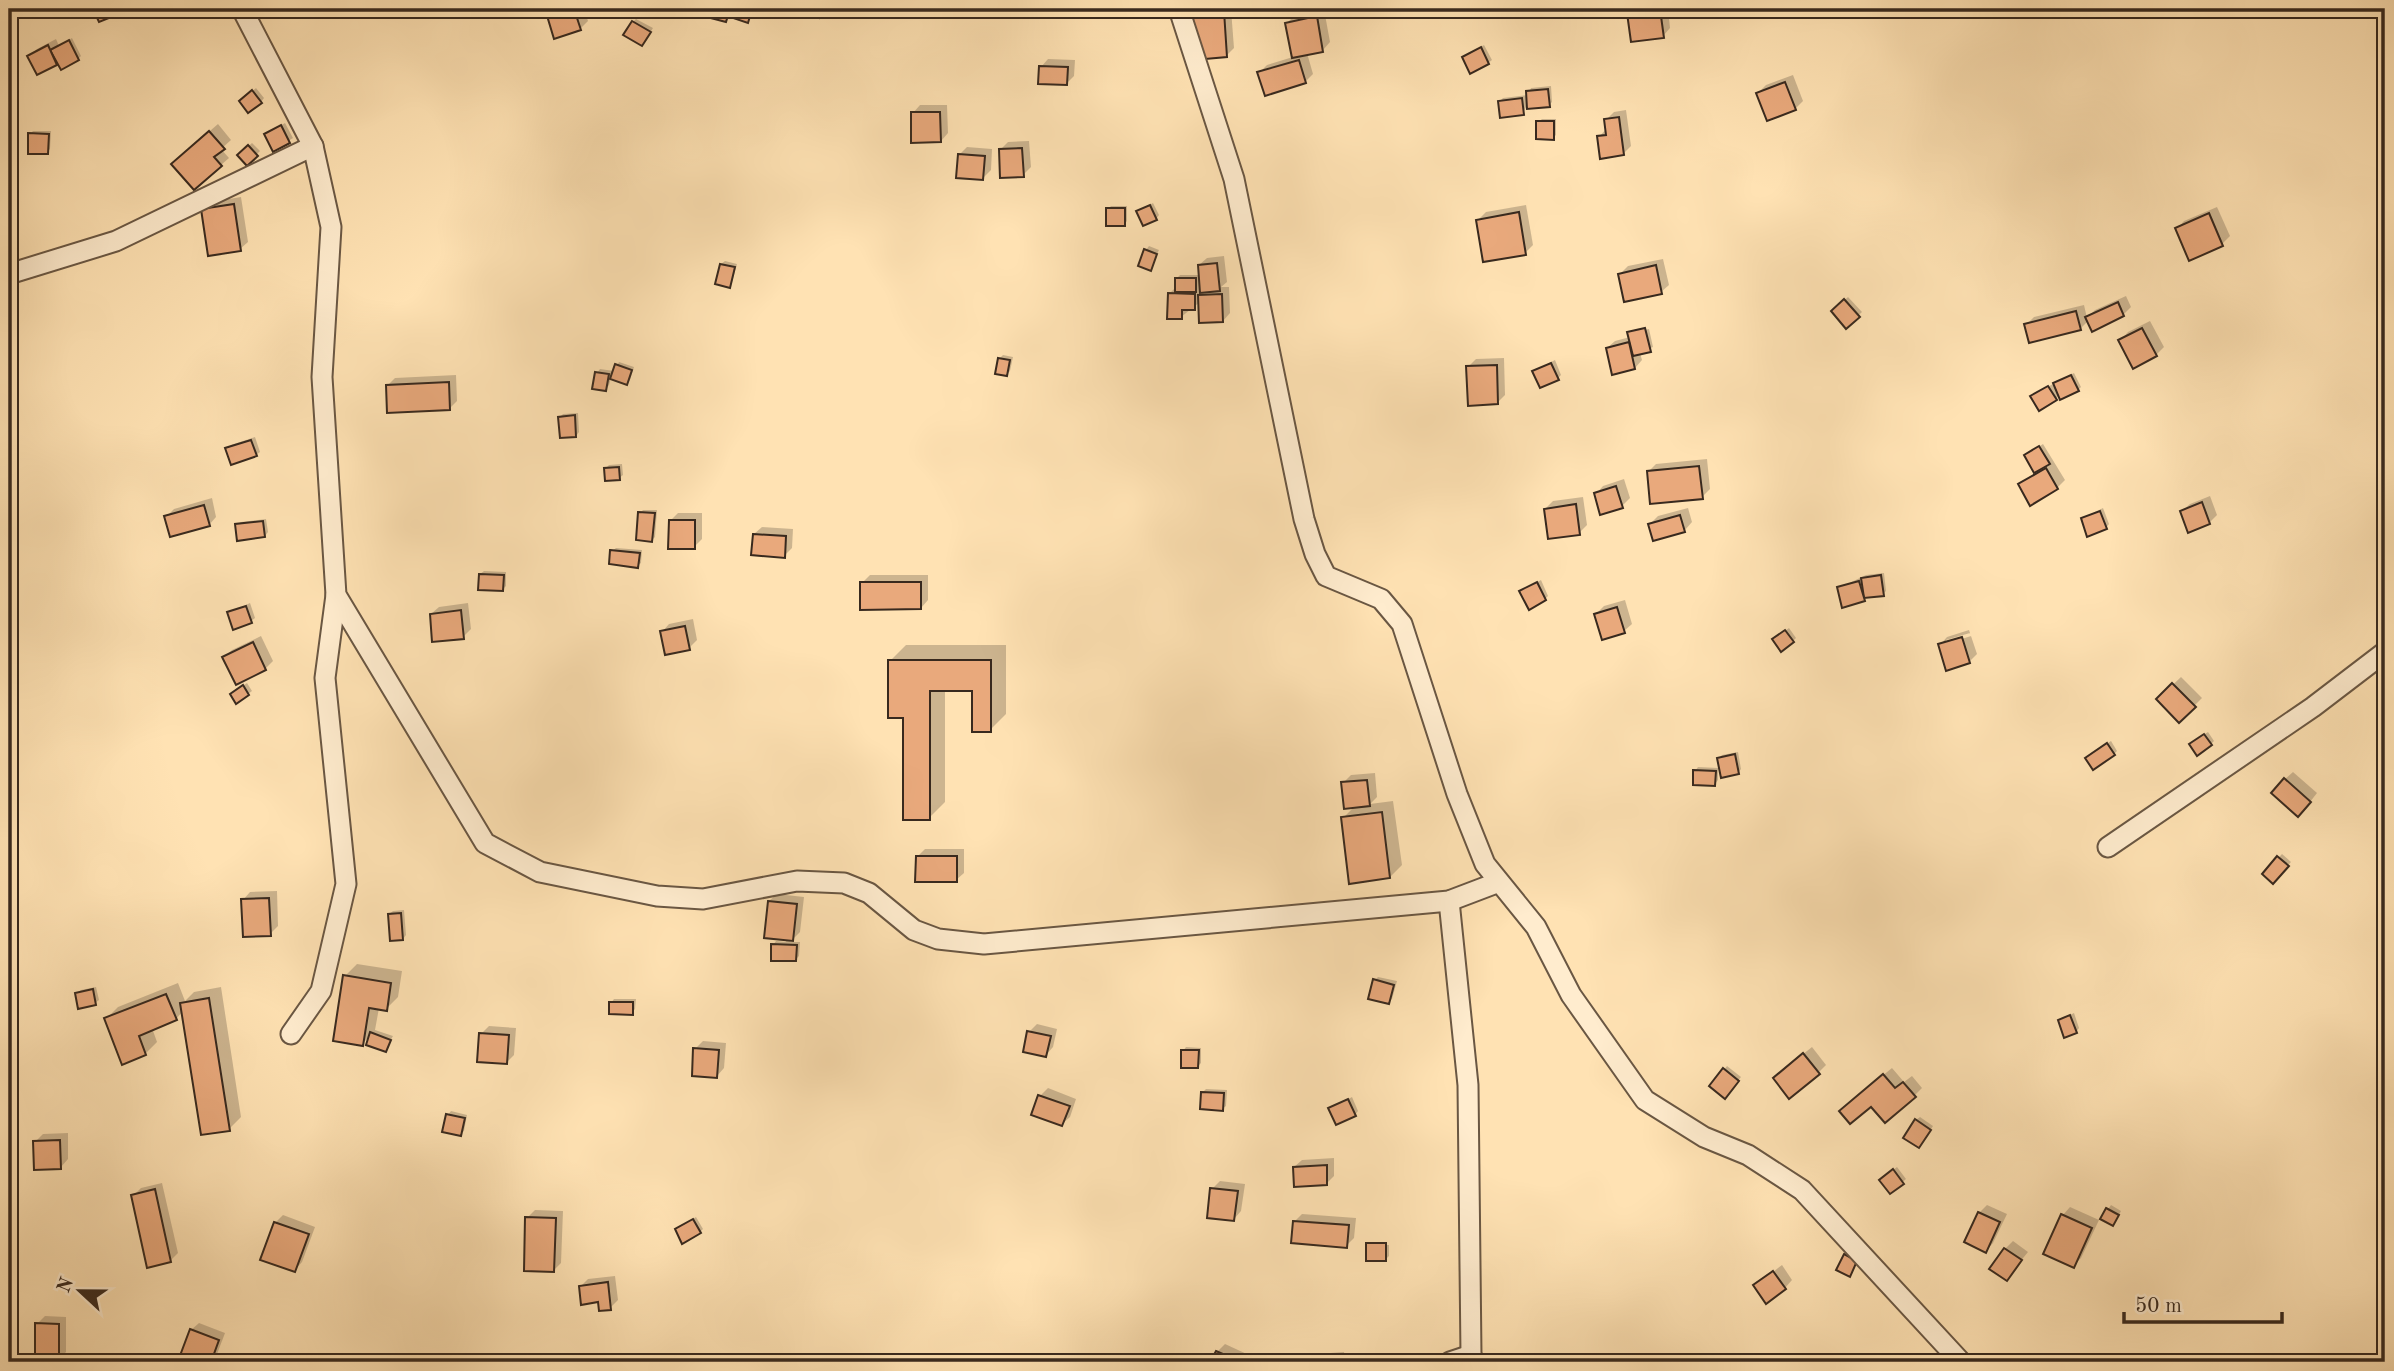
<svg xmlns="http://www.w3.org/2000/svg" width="2394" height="1371" viewBox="0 0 2394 1371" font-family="'Old Standard TT',serif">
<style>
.shadow{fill:#0003;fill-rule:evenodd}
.building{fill:#e9a97c;stroke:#38291e;stroke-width:2}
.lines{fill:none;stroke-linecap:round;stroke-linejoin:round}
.minor-casing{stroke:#6a5743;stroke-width:23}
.minor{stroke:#ffecce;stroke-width:19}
</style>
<rect width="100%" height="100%" fill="#ffe2b3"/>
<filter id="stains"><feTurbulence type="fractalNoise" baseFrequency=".00286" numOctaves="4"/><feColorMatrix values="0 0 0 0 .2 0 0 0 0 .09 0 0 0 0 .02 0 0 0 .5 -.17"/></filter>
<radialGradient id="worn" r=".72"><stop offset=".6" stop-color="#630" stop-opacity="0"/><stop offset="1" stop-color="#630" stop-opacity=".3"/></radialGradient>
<!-- shadow -->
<g class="shadow">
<path d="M95,9H137L126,13L125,9L100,20Z"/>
<path d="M547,9H584L588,21L580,29L555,37Z"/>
<path d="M707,9H756L747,21L731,15L726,20L705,15Z"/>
<path d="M1199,9H1231L1234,48L1226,56L1193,14Z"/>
<path d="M1324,9L1330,42L1323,50L1307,53L1313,74L1305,82L1259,73L1267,65L1293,57L1287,23L1295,15Z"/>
<path d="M1634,9H1668L1670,28L1663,36L1629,14Z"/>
<path d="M636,19L653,28L645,41L633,22Z"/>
<path d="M72,38L81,56L78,59L56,64L29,56L37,49L56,39L59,46Z"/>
<path d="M1484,45L1492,60L1488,63L1464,57Z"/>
<path d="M1048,59L1075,60L1074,76L1067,83L1041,67Z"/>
<path d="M1793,75L1803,101L1795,109L1758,93L1766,85Z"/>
<path d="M1551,86L1552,102L1549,105L1526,107L1523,113L1500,101L1503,98L1528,95L1531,88Z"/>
<path d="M256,88L264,98L261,102L244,98Z"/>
<path d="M920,105H947L948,133L941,141L913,113Z"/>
<path d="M1626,110L1631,146L1623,154L1599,137L1607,128L1606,120L1614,112Z"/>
<path d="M1542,119H1556V135L1553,138L1538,122Z"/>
<path d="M285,123L293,138L274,150L266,134Z"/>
<path d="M218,124L231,140L221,149L229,158L221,165L181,156Z"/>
<path d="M33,131H51L50,149L47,152L30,134Z"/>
<path d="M1029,141L1031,167L1023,175L1000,150L1008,142Z"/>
<path d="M252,143L260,151L247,164L239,155Z"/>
<path d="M967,147L992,149L991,170L983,178L959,155Z"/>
<path d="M241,197L248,242L240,249L203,209L211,202Z"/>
<path d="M1153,203L1159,215L1156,219L1138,212Z"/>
<path d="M1526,205L1533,245L1525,253L1478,220L1486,212Z"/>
<path d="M1111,206H1127V221L1124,225L1108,209Z"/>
<path d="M2217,207L2230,236L2222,244L2177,229L2184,221Z"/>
<path d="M1149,246L1159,250L1150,269L1146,250Z"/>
<path d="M1224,256L1227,282L1221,287H1229L1230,313L1223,321L1200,302L1181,317L1169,294L1176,287V279L1180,275H1200L1199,265L1207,258Z"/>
<path d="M1663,259L1669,285L1661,292L1620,274L1628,266Z"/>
<path d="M725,261L737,264L732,282L729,286L721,264Z"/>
<path d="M2126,296L2131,307L2123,315L2089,320L2080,329L2026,325L2034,317L2084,305L2087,318L2095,310Z"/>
<path d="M1848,297L1862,312L1847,326L1833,311Z"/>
<path d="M9,309L18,312L13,331L9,335Z"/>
<path d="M2150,321L2164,347L2156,355L2121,340L2128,332Z"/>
<path d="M1649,329L1653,347L1640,353L1642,360L1635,368L1607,348L1615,341L1630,337L1631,331V333Z"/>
<path d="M1003,355L1013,357L1010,371L1007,374L999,359Z"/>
<path d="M1504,358L1505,395L1497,403L1468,367L1476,359Z"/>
<path d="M1555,360L1561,375L1558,378L1534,371Z"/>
<path d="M619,362L634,367L630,380L627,383L611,378L609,385L606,389L597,373L600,369L614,371Z"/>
<path d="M2074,373L2081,387L2078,390L2060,394L2056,399L2036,393Z"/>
<path d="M456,375L457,401L450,408L387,386L395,378Z"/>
<path d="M578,413L579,432L576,436L560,417L563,414Z"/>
<path d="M255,437L260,452L256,455L227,449L231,445Z"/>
<path d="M2043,444L2065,480L2057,488L2020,484L2036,472L2026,455Z"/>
<path d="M1707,459L1710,489L1702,497L1649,471L1656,464Z"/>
<path d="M622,464L623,475L619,478L605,469L609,465Z"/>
<path d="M1624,479L1630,498L1622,506L1596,494L1603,486Z"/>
<path d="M2210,496L2217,515L2209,523L2182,511L2190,504Z"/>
<path d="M1583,497L1587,525L1579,533L1545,509L1553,501Z"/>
<path d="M212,498L216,517L209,525L166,517L174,509Z"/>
<path d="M1688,508L1692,522L1685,530L1654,539L1650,524L1658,516Z"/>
<path d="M2103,508L2109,524L2106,528L2083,518Z"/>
<path d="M643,510H657L655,537L652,540L640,513Z"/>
<path d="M678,513H702V539L694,547L670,521Z"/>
<path d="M266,519L268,532L265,536L237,525L241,522Z"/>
<path d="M762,527L793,529L792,548L784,556L754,534Z"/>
<path d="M616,548L642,550L641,563L637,566L612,551Z"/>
<path d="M484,571L506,572V586L502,590L480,574Z"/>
<path d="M1884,573L1886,591L1883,594L1867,596L1864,600L1839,588L1866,575Z"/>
<path d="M870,575H928V600L921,608L862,583Z"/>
<path d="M1541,580L1548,596L1545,599L1525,589Z"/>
<path d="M1625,600L1632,624L1624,631L1596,614L1604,606Z"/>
<path d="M250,603L255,618L251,621L229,613Z"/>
<path d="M468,603L471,629L463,637L431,614L439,607Z"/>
<path d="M693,619L697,640L689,648L662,632L669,624Z"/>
<path d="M1789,628L1796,638L1793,641L1778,636Z"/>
<path d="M1969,630L1977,654L1969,662L1940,645L1947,637ZM1970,633L1971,636L1946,644V640Z"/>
<path d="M261,636L273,661L265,669L224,657L232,650Z"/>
<path d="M906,645H1006V714L990,730L974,689H945V802L929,818L890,661Z"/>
<path d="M2181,677L2202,698L2179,721L2158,699Z"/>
<path d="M247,683L252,691L248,694L235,691Z"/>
<path d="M2208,732L2214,741L2211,744L2194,741Z"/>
<path d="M2111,741L2117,751L2114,754H2091Z"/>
<path d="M1738,752L1741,769L1738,773L1719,758L1722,755Z"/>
<path d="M1698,767L1718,768V780L1715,784L1695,771Z"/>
<path d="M2293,772L2317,793L2306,807L2285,779Z"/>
<path d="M1375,773L1377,797L1370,804L1393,801L1402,865L1390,877L1343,818L1355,806L1343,783L1351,775Z"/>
<path d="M925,849H964V873L956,880L917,857Z"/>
<path d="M2282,854L2291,862L2273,882L2264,873Z"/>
<path d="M277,891L278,926L270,934L243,900L250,892Z"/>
<path d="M777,894L804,897L800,932L790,942H800L799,956L796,959L773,945L776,941L786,942L769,901Z"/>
<path d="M404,910L406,935L403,939L389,914L393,911Z"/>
<path d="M357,964L402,971L398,997L386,1009L379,1008L375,1030L393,1036L385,1050L371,1035L362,1044L345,976Z"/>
<path d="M1378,977L1397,981L1392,999L1388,1002L1375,980Z"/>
<path d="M178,983L185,1001L194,992L221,987L241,1117L229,1129L183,1011L176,1019L152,1028L157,1042L145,1054L106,1019L118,1007Z"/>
<path d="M96,987L99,1000L95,1003L77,993L81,990Z"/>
<path d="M614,999H636L635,1009L632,1013L611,1003Z"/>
<path d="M2074,1013L2079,1028L2076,1032L2060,1020Z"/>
<path d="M1037,1024L1057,1029L1053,1047L1046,1055L1029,1032Z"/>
<path d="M489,1026L516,1028L514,1055L506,1063L481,1034Z"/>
<path d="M703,1041L726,1043L724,1068L717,1076L695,1049Z"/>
<path d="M1186,1047L1201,1048V1063L1198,1066L1183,1051Z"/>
<path d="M1812,1047L1826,1065L1819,1072L1782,1071Z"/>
<path d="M1727,1066L1741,1077L1728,1093L1724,1070Z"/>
<path d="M1892,1068L1904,1082L1912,1076L1922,1088L1914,1096L1872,1104L1849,1103Z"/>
<path d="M1048,1088L1076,1099L1070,1117L1062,1124L1040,1096Z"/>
<path d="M1206,1089L1227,1090L1226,1106L1222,1109L1203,1092Z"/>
<path d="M1352,1097L1358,1111L1355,1115L1330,1109Z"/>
<path d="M451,1111L467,1115L464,1131L460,1134L448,1115Z"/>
<path d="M1920,1117L1933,1126L1922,1143L1916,1120Z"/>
<path d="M68,1133V1159L61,1167L35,1142L43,1134Z"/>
<path d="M1334,1158V1176L1327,1183L1294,1167L1302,1160Z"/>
<path d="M1897,1167L1906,1179L1891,1192L1885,1176Z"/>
<path d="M1220,1181L1245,1184L1241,1211L1234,1219L1212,1189Z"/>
<path d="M162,1183L178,1253L170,1261L133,1196L141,1188Z"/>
<path d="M1987,1205L2007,1214L1993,1243L1986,1251L1979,1213Z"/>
<path d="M2111,1205L2121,1211L2116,1221L2102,1218Z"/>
<path d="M2070,1207L2099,1220L2081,1258L2073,1266L2063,1215Z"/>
<path d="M535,1210L563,1211L561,1263L553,1271L527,1218Z"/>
<path d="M1302,1214L1356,1218L1354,1238L1346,1246L1294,1222Z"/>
<path d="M283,1215L315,1227L302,1262L295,1270L275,1223Z"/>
<path d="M696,1217L703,1229L700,1232L677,1229Z"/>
<path d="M2013,1241L2028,1252L2006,1279L2005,1249Z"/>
<path d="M1368,1243V1245H1389V1256L1385,1260L1367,1259Z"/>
<path d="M1782,1265L1792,1280L1785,1288L1755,1286Z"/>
<path d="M615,1276L618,1300L610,1308L580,1287L588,1279Z"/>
<path d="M45,1316L66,1317V1352L58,1360L37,1324Z"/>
<path d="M199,1323L225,1333L214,1362H187L180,1360L191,1330Z"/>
<path d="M1225,1344L1262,1361V1362H1212L1217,1352Z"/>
<path d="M1344,1352L1345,1362H1327V1356L1330,1353Z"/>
<path d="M1845,1356L1851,1362H1839Z"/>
</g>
<!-- building -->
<g class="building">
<path d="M93,9H123L124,12L99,22Z"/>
<path d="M545,9H574L581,30L554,39Z"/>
<path d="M705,9H730L726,22L703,16Z"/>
<path d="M733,9H752L748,23L730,17Z"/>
<path d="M792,9H821L819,18L791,11Z"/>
<path d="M1660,9L1664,38L1631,42L1627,13Z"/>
<path d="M1224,11L1227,57L1194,60L1191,14Z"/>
<path d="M1317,16L1323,52L1292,58L1285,23Z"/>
<path d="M632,21L651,32L642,46L623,35Z"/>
<path d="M69,40L79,60L61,70L50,50Z"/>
<path d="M48,45L57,65L37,75L27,56Z"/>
<path d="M1481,47L1489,64L1470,74L1462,57Z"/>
<path d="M1299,60L1306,83L1265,96L1257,72Z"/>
<path d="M1039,66L1068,67L1067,85L1038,84Z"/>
<path d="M1785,82L1796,110L1767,121L1756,93Z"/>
<path d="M1548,89L1550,107L1527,109L1526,91Z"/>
<path d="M252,90L262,103L248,113L239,101Z"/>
<path d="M1522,98L1524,115L1500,118L1498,101Z"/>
<path d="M911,112H940L941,142L911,143Z"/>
<path d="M1619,117L1624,155L1600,159L1597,136L1606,135L1604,119Z"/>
<path d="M1536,121H1554V140L1536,139Z"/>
<path d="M281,125L290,143L273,152L264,134Z"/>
<path d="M209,131L225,149L214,157L222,166L194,190L171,164Z"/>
<path d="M28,133L49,134L48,154H28Z"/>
<path d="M248,145L258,156L247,166L237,155Z"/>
<path d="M1022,148L1024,177L1000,178L999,149Z"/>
<path d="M958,154L985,156L983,180L956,178Z"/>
<path d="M234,204L241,251L208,256L201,209Z"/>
<path d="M1150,205L1157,220L1143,226L1136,211Z"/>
<rect x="1106" y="208" width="19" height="18"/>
<path d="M1519,212L1526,255L1483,262L1476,220Z"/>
<path d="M2209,213L2223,246L2189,261L2175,228Z"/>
<path d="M1144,249L1157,254L1151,271L1138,266Z"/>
<path d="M1217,263L1220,291L1200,293L1198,265Z"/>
<path d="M720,264L735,267L730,288L715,284Z"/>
<path d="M1656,265L1662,294L1624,302L1618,274Z"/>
<rect x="1175" y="278" width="21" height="14"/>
<path d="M1168,293L1195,294V310H1182V319H1167Z"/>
<path d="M1222,294L1223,322L1199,323L1198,295Z"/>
<path d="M1844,299L1860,317L1846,329L1831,311Z"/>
<path d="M2118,302L2124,316L2092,332L2085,317Z"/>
<path d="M2076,311L2081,330L2029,343L2024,324Z"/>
<path d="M1645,328L1651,352L1633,356L1627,332Z"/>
<path d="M2142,328L2157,356L2133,369L2118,340Z"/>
<path d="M1629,342L1635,369L1612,375L1606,348Z"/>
<path d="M998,358L1010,360L1007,376L995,374Z"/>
<path d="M1551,363L1559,380L1540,388L1532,371Z"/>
<path d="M615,364L632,370L627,385L610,379Z"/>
<path d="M1497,365L1498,404L1468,406L1466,366Z"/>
<path d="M595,372L609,374L606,391L592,389Z"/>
<path d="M2071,375L2079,391L2060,400L2053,383Z"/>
<path d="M449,382L450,410L387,413L386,385Z"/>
<path d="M2048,386L2057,400L2039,411L2030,396Z"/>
<path d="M575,415L576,437L560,438L558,417Z"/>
<path d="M251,440L257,456L231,465L225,448Z"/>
<path d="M2039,446L2050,464L2034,473L2024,455Z"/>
<path d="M1699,466L1703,499L1650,504L1647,471Z"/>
<path d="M619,467L620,480L605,481L604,468Z"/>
<path d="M2046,468L2058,489L2030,506L2018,484Z"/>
<path d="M1616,486L1623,508L1600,515L1594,493Z"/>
<path d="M2202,502L2210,524L2188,533L2180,511Z"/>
<path d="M1576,504L1580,535L1548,539L1544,509Z"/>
<path d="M204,505L210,526L170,537L164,516Z"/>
<path d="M2100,511L2107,529L2087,537L2081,518Z"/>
<path d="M638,512L655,513L652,542L636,540Z"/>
<path d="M1680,515L1685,532L1653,541L1648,524Z"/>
<path d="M669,520H695V549H668Z"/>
<path d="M263,521L265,537L237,541L235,524Z"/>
<path d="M753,534L786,536L785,558L751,555Z"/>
<path d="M610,550L640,553L638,568L609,564Z"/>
<path d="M479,574L504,575L503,591L478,590Z"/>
<path d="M1881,575L1884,596L1864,598L1861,578Z"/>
<path d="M1859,581L1865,601L1842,608L1837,587Z"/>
<path d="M860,582H921V609L860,610Z"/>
<path d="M1537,582L1546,600L1529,610L1519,591Z"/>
<path d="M246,606L252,623L233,630L227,612Z"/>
<path d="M1617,607L1625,633L1602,640L1594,614Z"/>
<path d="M461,610L464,639L432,642L430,614Z"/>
<path d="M685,626L690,650L665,655L660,631Z"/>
<path d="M1785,630L1794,642L1781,652L1772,639Z"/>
<path d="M1962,637L1970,663L1946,671L1938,644Z"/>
<path d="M253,642L266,670L236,685L222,657Z"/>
<path d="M888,660H991V732H972V691H930V820H903V718H888Z"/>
<path d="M2172,683L2196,707L2179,723L2156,699Z"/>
<path d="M243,685L249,695L236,704L230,694Z"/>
<path d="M2204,734L2212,745L2197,756L2189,744Z"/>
<path d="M2107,743L2115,755L2093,770L2085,758Z"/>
<path d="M1735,754L1739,774L1721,778L1717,758Z"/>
<path d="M1693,770L1716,771L1715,786L1693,785Z"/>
<path d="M2284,778L2311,802L2298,817L2271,793Z"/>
<path d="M1367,780L1370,806L1344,809L1341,782Z"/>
<path d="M1382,812L1390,878L1349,884L1341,817Z"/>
<path d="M916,856H957V882H915Z"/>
<path d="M2277,856L2289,866L2273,884L2262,874Z"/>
<path d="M269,898L271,936L243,937L241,899Z"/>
<path d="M768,901L797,904L793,941L764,938Z"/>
<path d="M401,913L403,940L390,941L388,914Z"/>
<path d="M771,944L797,945L796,961H771Z"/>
<path d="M343,975L391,983L387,1011L369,1008L363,1046L333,1041Z"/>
<path d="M1373,979L1394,985L1389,1004L1368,999Z"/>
<path d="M93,989L96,1005L78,1009L75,993Z"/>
<path d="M166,994L177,1020L139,1036L146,1055L122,1065L104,1018Z"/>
<path d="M209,998L230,1131L201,1135L180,1003Z"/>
<path d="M609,1002H633V1015L609,1014Z"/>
<path d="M2070,1015L2077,1033L2064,1038L2058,1020Z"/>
<path d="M1027,1031L1051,1036L1046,1057L1023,1052Z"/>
<path d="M370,1032L391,1040L386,1052L366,1045Z"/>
<path d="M479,1033L509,1035L507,1064L477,1062Z"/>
<path d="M693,1048L719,1050L717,1078L692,1076Z"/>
<path d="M1181,1050H1199L1198,1068H1181Z"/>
<path d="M1803,1053L1820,1074L1789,1099L1773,1078Z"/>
<path d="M1723,1068L1739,1081L1725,1099L1709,1086Z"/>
<path d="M1883,1074L1895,1088L1903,1082L1916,1097L1885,1123L1871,1107L1850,1124L1839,1111Z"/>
<path d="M1201,1092L1224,1093L1223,1111L1200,1109Z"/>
<path d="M1038,1095L1070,1106L1062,1126L1031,1115Z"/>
<path d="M1348,1099L1356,1116L1336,1125L1328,1108Z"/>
<path d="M446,1114L465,1118L461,1136L442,1132Z"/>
<path d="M1915,1119L1931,1130L1919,1148L1903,1138Z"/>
<path d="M60,1140L61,1169L34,1170L33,1141Z"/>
<path d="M1327,1165V1185L1294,1187L1293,1167Z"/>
<path d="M1893,1169L1904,1184L1890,1194L1879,1180Z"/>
<path d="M1210,1188L1238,1191L1234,1221L1207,1218Z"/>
<path d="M155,1189L171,1262L147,1268L131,1195Z"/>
<path d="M2106,1208L2119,1215L2113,1226L2100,1219Z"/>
<path d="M1978,1212L2000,1222L1986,1253L1964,1242Z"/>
<path d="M2061,1214L2092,1228L2074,1268L2043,1254Z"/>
<path d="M525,1217L556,1218L554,1272L524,1271Z"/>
<path d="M693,1219L701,1233L682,1244L675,1229Z"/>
<path d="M1293,1221L1349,1225L1347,1248L1291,1243Z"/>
<path d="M274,1222L309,1234L295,1272L260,1260Z"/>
<rect x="1366" y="1243" width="20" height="18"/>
<path d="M2004,1248L2022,1260L2007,1281L1989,1269Z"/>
<path d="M1844,1254L1857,1261L1850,1277L1836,1270Z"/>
<path d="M1773,1271L1786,1289L1766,1304L1753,1285Z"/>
<path d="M608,1282L611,1310L599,1311L598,1302L581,1305L579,1286Z"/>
<path d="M35,1323L59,1324V1361H35Z"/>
<path d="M190,1329L219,1340L211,1362L178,1361Z"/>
<path d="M1216,1351L1241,1362H1210Z"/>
<path d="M1342,1354V1362H1325V1356Z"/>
</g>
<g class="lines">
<defs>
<g id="minor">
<path d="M242,9L313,146L331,227L322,377L336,595L485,843L540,872L657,896L703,899L797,881L844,883L869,893L914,930L938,939L984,944L1449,901L1499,882"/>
<path d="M1179,9L1234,179L1304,519L1315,554L1326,576L1381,599L1402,624L1457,794L1485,864L1536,927L1571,995L1645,1100L1704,1137L1748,1155L1802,1190L1961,1362"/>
<path d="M9,274L116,241L313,146"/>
<path d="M2108,847L2313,707L2385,652"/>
<path d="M1449,901L1468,1085L1471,1355L1473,1362"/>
<path d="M291,1034L321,991L346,884L325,678L336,595"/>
<path d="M1450,1362L1471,1355"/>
</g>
</defs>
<!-- minor casing -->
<use href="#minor" class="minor-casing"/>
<!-- minor -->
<use href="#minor" class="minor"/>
</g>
<!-- margin -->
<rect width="2394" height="1371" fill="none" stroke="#ffe2b3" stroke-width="35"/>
<rect x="10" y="10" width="2373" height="1350" fill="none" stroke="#38291e" stroke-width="3.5"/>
<rect x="18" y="18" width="2359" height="1336" fill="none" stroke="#38291e" stroke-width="2"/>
<!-- north arrow -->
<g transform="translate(80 1291) rotate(292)" stroke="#ffecce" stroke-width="5" paint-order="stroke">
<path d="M0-5L12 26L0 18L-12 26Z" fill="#38291e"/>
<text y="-10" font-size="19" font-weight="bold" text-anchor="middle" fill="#38291e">N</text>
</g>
<!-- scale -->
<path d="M2124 1312v10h158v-10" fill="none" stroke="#38291e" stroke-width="3.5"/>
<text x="2135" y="1312" font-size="21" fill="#38291e" stroke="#ffecce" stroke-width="5" paint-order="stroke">50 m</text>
<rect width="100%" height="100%" filter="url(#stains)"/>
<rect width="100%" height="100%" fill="url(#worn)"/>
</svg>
